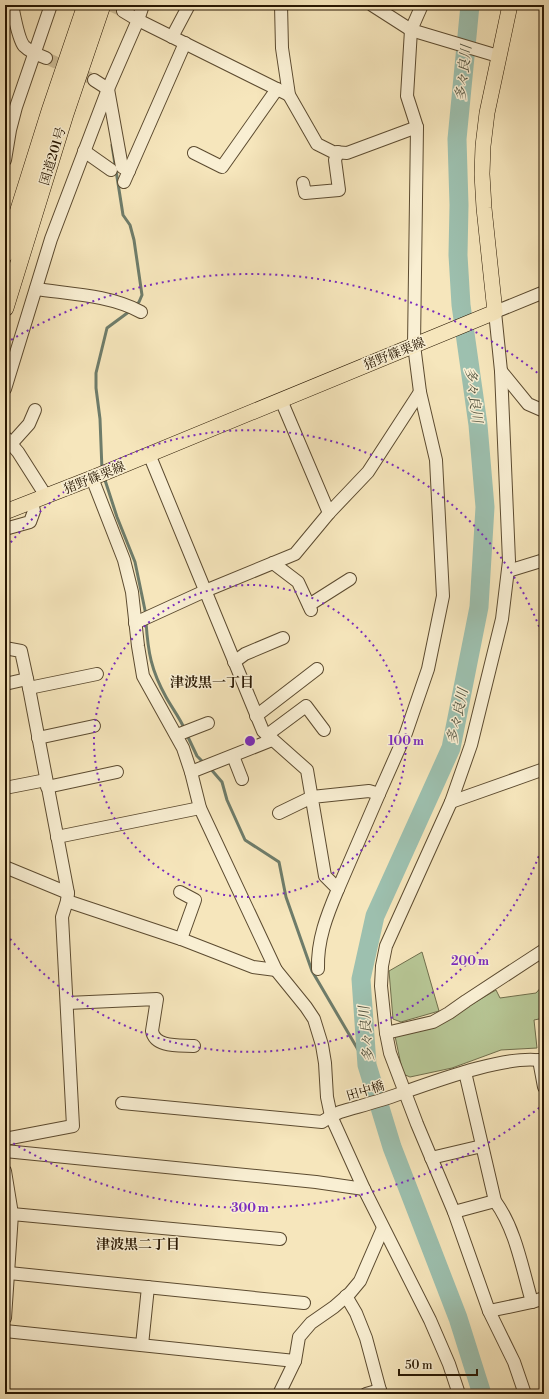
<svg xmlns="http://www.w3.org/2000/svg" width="549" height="1399" viewBox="0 0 549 1399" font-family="'Libre Bodoni','Noto Serif JP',serif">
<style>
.green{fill:#b7c695;stroke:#706e4c}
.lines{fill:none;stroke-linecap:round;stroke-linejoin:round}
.stream{stroke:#6e7c6a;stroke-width:3}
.river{stroke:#9dc0af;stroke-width:19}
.minor-tunnel{stroke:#cdbd97;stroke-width:12;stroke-dasharray:12 6;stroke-linecap:butt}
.minor-casing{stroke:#5c4b30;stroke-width:14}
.major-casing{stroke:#281702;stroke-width:16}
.highway-casing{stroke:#281702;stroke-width:18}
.minor{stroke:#f9efd3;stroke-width:12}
.major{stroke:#f6e6bc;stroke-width:15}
.highway{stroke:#f6e6bc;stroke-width:17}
.ring{fill:none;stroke:#7b2cbf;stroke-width:2;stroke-dasharray:2 4}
.labels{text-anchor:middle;stroke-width:3;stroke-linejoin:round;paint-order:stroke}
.street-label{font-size:13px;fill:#281702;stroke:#f9efd3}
.water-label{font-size:14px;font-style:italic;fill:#51523f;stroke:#f9efd3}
.neighbourhood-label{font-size:14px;font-weight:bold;fill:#281702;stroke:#f9efd3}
.centre{fill:#7b2cbf;stroke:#f9efd3;stroke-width:2}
.ring-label{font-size:12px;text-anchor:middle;font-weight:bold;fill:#7b2cbf;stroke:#f9efd3;stroke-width:3;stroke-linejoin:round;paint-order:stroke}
</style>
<rect width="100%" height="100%" fill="#f6e6bc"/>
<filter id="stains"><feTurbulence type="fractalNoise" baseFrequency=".005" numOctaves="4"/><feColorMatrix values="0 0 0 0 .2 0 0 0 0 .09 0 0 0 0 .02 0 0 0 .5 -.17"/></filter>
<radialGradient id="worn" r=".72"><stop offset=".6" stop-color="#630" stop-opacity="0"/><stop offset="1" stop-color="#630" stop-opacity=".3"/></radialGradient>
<!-- green -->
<g class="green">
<path d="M422,952L439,1011L401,1022L393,1019L389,971Z"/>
<path d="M544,984V1018L534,1020L537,1048L501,1050L452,1068L410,1077L403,1074L395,1036L440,1023L496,990L500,998L536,993Z"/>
</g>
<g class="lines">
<!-- stream -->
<g class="stream">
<path d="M112,145L123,215L130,225L134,240L142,295L139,302L135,306"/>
<path d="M102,470L100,419L96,388V373L107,328L130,311"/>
<path d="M104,477L117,517L135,562L146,615"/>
<path d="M146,622C148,652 151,670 166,697C172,708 180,718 185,730"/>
<path d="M187,735L197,756L205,764"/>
<path d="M209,767L222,782L227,800L245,840L279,862L286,897L312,971L367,1065"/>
</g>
<!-- river -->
<path class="river" d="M470,5L457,139L459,205L458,255L461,305L478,425L485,507L479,607L451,748L375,916L361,979L367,1065L392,1147L458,1318L482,1394"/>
<!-- minor-tunnel -->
<g class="minor-tunnel">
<path d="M110,5L123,11"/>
<path d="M46,58L94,80"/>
</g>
<defs>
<g id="minor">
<path d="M12,5C14,14 18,39 24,46C30,52 38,55 46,58"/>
<path d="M281,5L282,48L289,95L317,144L333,152L347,153L417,127"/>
<path d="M372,5L411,30L498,56"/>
<path d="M123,11L138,20L289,95"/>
<path d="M172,37L189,5"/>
<path d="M94,80L108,89L122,167L129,171"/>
<path d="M84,151L111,170"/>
<path d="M194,153L222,167L277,89"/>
<path d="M5,160L10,130L16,107L51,5"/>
<path d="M124,182L185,43"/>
<path d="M303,183L305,193L339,190L335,160L338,152"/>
<path d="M36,289C70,294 110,295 141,312"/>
<path d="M501,371L528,404L544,411"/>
<path d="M5,389L51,239L108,89L138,20L143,5"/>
<path d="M281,400L329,513L368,472L420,392"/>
<path d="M5,437L18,452L46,496"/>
<path d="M11,444L29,424L35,410"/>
<path d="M149,454L263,731L307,770L325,876L338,889L379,794L369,791L312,797L279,813"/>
<path d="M92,478L124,560L132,592L138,646L143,676L183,748L191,772L200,808L276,970L306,1007L314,1019L322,1045L325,1063L327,1097L331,1116L364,1189L430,1320L449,1364L459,1394"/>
<path d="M5,529L30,522L34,511L32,502"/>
<path d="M273,563L298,582L311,610"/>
<path d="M508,571L544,560"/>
<path d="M309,605L350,579"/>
<path d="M135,623L205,591L295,554L329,513"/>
<path d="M5,648L21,651L29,688L68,893L67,901L62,917L73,1126L5,1139"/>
<path d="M234,662L245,654L283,638"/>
<path d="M5,684L27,679"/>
<path d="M29,688L97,674"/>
<path d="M256,716L317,669"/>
<path d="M177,735L208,723"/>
<path d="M267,735L306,706L324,730"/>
<path d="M38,738L94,726"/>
<path d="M233,756L242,779"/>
<path d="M191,772L272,740"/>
<path d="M47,787L117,772"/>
<path d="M5,788L46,780"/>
<path d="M379,794L406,733L428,669L443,596L436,460L420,392L414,345L417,127L407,96L411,30L422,5"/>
<path d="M451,802L544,769"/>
<path d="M57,837L200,808"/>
<path d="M5,867L68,893"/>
<path d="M180,892L195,900L181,939"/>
<path d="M67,901L181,939L253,967L276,970"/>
<path d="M318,969C317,940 327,915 338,889"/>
<path d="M67,1003L157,999L152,1031C155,1048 180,1045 194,1046"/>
<path d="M386,1033L433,1022L449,1013L466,1001L544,950"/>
<path d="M539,1060L544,1087"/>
<path d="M465,1072L495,1201C516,1230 522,1268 532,1302"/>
<path d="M122,1103L322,1122L331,1116L340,1112C360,1106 380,1101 399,1094C433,1082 510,1053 544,1061"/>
<path d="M5,1151L316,1182L364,1189"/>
<path d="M431,1158L482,1146"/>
<path d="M5,1171L12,1214L5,1318"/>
<path d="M454,1212L495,1201"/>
<path d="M12,1214L280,1239"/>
<path d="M9,1273L304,1303"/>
<path d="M346,1296L356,1313L366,1338L381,1394"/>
<path d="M489,1311L532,1302L544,1298"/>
<path d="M5,1331L295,1361"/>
<path d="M142,1345L148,1287"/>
<path d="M279,1394L295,1361L299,1337L311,1323L334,1307L350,1293L360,1281L383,1228"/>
<path d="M366,1394L380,1390"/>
<path d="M525,1394L514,1362L489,1311L454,1212L417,1124L390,1053L386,1033L381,986L382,966L386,946L451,802L471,745L502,619L509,561L501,371L495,312L544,292"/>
</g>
<path id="major" d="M5,512L92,478L495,312L484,208L482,174L483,146L487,113L510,5"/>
<g id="highway">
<path d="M5,254L50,111L86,5"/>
<path d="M5,308L65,114L102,5"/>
</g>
</defs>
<!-- minor casing -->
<use href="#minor" class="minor-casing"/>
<!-- major casing -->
<use href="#major" class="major-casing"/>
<!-- highway casing -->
<use href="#highway" class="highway-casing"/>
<!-- minor -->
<use href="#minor" class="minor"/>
<!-- major -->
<use href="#major" class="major"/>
<!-- highway -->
<use href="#highway" class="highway"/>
</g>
<!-- distance rings -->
<g class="ring">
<circle cx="250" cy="741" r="156"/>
<path d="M543 845A311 311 0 0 1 7 935M7 547A311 311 0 0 1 543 637"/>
<path d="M544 1104A467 467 0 0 1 6 1139M6 343A467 467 0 0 1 544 378"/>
</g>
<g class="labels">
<!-- street labels -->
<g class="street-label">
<text transform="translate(52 156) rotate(-73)" y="5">国道201号</text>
<text transform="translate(394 353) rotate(-22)" y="5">猪野篠栗線</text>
<text transform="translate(94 477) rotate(-22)" y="5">猪野篠栗線</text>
<text transform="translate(365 1090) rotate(-17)" y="5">田中橋</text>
</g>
<!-- water labels -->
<g class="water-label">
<text transform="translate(463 73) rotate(-84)" y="5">多々良川</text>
<text transform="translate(474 395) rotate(82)" y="5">多々良川</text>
<text transform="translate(457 716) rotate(-78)" y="5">多々良川</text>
<text transform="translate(366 1034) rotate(-95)" y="5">多々良川</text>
</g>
<!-- neighbourhood labels -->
<g class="neighbourhood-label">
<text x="212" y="687">津波黒一丁目</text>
<text x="138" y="1249">津波黒二丁目</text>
</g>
</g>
<circle cx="250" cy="741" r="6" class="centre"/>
<g class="ring-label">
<text x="406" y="745">100 m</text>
<text x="470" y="965">200 m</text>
<text x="250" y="1212">300 m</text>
</g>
<!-- margin -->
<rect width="549" height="1399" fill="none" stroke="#f6e6bc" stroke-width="20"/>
<rect x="6" y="6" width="537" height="1387" fill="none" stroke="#281702" stroke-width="2"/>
<rect x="10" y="10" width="529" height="1379" fill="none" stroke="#281702"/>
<!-- scale -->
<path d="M399 1369v6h78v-6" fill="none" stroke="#281702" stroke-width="2"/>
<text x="405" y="1369" font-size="12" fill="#281702" stroke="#f9efd3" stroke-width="3" paint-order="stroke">50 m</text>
<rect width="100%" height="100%" filter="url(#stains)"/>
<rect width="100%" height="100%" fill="url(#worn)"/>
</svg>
